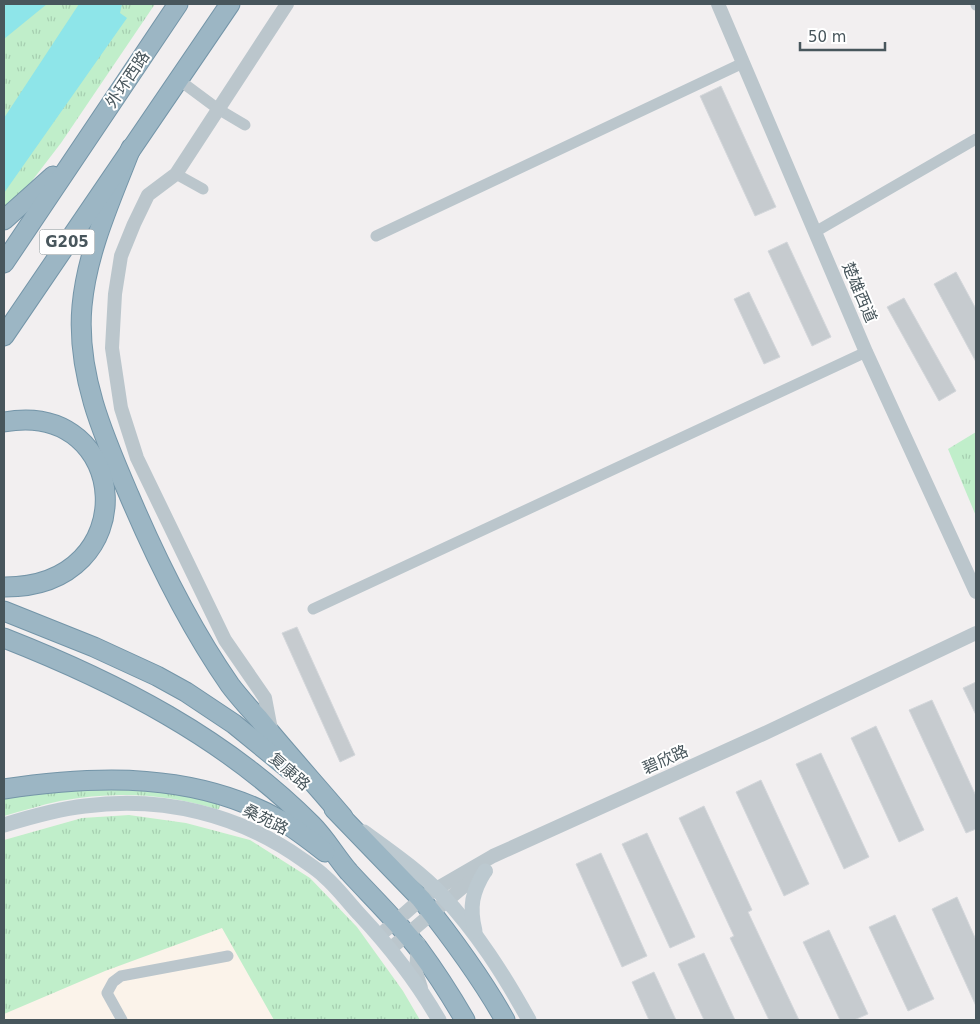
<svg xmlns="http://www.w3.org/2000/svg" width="980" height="1024" viewBox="0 0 980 1024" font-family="'DejaVu Sans','Noto Sans SC',sans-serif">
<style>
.commercial{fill:#fbf3ea}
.grass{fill:url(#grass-tufts)}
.water{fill:#8ee5e9}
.building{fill:#c6cbcf;stroke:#d4d7db}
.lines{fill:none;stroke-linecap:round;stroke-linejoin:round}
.trunk-casing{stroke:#7495a8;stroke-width:21}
.minor{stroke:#bbc6cc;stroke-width:11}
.tertiary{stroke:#bbc6cc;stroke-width:14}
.secondary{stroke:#bcc9d0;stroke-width:15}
.trunk{stroke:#9cb6c4;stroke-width:19}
.labels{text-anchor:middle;stroke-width:4;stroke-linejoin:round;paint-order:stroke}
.shield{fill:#fff;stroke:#7f898d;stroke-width:1}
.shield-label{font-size:15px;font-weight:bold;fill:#48565c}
.street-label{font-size:16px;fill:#48565c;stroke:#fff}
</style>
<defs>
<pattern id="grass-tufts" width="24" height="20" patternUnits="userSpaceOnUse" patternTransform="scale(1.25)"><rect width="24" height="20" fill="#c0eeca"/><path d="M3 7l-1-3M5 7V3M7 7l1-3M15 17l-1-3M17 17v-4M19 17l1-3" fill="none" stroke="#a6ceb0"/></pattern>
</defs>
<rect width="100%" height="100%" fill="#f2eff0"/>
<!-- commercial -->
<path class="commercial" d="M129,815L186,823L250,840L310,878L357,927L403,991L420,1020H4V840L82,818Z"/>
<!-- grass -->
<g class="grass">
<path d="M4,4H155L61,143L15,203L4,211Z"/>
<path d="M976,432V516L948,449Z"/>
<path d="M68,788H154L212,802L220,805L219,809H216C166,793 111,791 60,801C41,805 22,811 4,816V797Z"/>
<path d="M129,815L186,823L250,840L310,878L357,927L403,991L420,1020H274L222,928L105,971L4,1014V840L82,818Z"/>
</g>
<!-- water -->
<g class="water">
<path d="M4,4H47L4,39Z"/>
<path d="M79,4H122L120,13L127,18L4,193V118Z"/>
</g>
<!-- building -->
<g class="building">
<path d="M721,86L776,207L755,216L700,96Z"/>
<path d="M787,242L831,337L812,346L768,251Z"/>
<path d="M956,272L976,309V362L934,284Z"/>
<path d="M749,292L780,357L764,364L734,299Z"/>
<path d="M904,298L956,391L939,401L887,307Z"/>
<path d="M297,627L355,755L340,762L282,633Z"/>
<path d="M976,682V715L963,688Z"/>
<path d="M932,700L976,796V829L966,833L909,710Z"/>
<path d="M876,726L924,830L899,842L851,738Z"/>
<path d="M821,753L869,857L844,869L796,764Z"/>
<path d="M761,780L809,884L784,896L736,792Z"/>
<path d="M704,806L752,910L748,912L799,1020H769L730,938L734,936L679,818Z"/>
<path d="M647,833L695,937L670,948L622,844Z"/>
<path d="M601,853L647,956L622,967L576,864Z"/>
<path d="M957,897L976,940V1006L932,909Z"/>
<path d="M895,915L934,999L908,1011L869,927Z"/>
<path d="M829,930L868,1014L854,1020H840L803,942Z"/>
<path d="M704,953L735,1020H704L678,964Z"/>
<path d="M654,972L676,1020H649L632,982Z"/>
</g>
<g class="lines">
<defs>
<g id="trunk">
<path d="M131,148C111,200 87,251 82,306C76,373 103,435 129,495C157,561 189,626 230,685C239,697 249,708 259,719C286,752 315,784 343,817"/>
<path d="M4,220L53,176"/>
<path d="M4,263L178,4"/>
<path d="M4,336L230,4"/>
<path d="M4,422C132,399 146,588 4,587"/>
<path d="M4,611L94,647L157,676L186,692L234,724L289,769"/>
<path d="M4,638C116,682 226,738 312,825C326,839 336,857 349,872C372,897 397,921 418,948C435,971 451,996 465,1020"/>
<path d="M4,789C98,775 196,772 282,821C297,830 311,841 325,852"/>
<path d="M334,809L421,899C452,938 481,977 505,1020"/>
</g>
</defs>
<!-- trunk casing -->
<use href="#trunk" class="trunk-casing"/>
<!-- minor -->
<g class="minor">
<path d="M976,4V5"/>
<path d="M179,80L218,109L245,125"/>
<path d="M176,174L203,189"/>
<path d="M815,232L976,139"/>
<path d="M376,236L743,63"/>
<path d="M313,609L866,352"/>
<path d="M122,1020L107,993L113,982L121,976L228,956"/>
</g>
<!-- tertiary -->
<g class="tertiary">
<path d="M718,4L866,352L976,592"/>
<path d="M272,735L265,698L225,640L137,458L121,408L112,348L115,294L121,256L134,224L148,195L176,174L287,4"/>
<path d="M379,936L421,899L436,889L493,856L763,734L976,633"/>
<path d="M418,943L416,972L421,988"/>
<path d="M390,949L463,887L486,871"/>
</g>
<!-- secondary -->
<g class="secondary">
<path d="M4,825C30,817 57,809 85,806C163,796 239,814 303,860C310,865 318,870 324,876C337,887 348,902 360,915C390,947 417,982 439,1020"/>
<path d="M364,832C390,851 419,871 441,894C477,932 504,975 529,1020"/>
<path d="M475,931C469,907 472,892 485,871"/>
</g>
<!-- trunk -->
<use href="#trunk" class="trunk"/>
</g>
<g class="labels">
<!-- shield labels -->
<rect class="shield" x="39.5" y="229.5" width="55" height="25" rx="4"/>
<g class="shield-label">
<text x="67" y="247">G205</text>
</g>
<!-- street labels -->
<g class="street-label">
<text transform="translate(127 79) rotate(-56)" y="6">外环西路</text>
<text transform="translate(860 292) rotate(67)" y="6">楚雄西道</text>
<text transform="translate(665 759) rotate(-24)" y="6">碧欣路</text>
<text transform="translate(290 771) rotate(41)" y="6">复康路</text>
<text transform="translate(266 819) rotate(26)" y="6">桑苑路</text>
</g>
</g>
<!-- border -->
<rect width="980" height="1024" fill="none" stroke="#48565c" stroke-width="10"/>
<!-- scale -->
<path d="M800 42v8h85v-8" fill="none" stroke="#48565c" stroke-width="2.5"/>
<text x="808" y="42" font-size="15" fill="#48565c" stroke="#ffffff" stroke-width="4" paint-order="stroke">50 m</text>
</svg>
